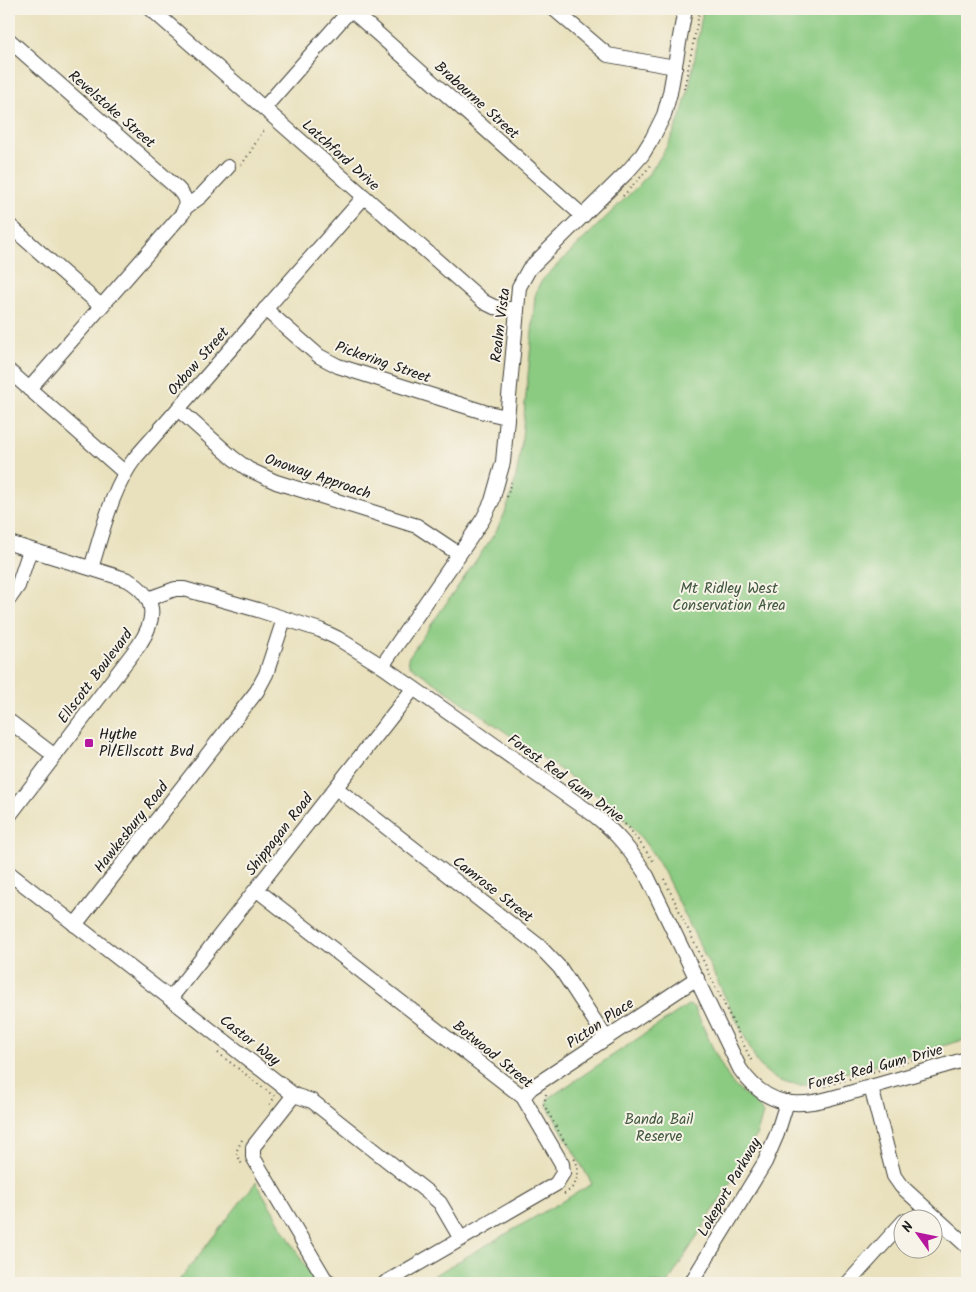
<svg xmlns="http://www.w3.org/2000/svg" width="976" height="1292" viewBox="0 0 976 1292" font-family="Kalam,sans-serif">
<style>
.green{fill:#8aca81;stroke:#53734e}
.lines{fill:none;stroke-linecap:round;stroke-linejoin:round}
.minor-casing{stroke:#3b3a34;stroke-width:16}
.path{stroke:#3b3a34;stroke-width:2;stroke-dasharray:1 4;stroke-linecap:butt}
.minor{stroke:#fff;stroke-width:14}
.poi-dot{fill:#b5179e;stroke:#f7f3e8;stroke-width:2}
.labels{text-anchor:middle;stroke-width:4;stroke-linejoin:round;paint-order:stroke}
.street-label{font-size:15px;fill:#1c1c1c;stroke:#f7f3e8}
.park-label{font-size:15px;fill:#42593f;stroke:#f7f3e8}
.poi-label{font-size:15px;fill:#1c1c1c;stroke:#f7f3e8;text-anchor:start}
</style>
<rect width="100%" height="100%" fill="#f7f3e8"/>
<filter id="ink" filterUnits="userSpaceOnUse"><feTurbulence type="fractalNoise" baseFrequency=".02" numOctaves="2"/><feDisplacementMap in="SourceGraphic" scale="10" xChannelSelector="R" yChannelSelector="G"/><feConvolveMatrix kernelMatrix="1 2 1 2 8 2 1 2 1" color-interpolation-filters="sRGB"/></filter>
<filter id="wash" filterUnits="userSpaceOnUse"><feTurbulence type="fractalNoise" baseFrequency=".0096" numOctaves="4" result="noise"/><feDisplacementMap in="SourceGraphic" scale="20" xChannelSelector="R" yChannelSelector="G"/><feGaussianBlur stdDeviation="1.12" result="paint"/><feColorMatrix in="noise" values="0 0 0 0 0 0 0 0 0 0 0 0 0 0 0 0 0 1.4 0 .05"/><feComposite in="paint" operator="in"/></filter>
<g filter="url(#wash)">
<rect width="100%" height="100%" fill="#e9e1bd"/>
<!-- green -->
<g class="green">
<path d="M703,9H967V1039L803,1085C784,1086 769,1077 757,1062L663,870C647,842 627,819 602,799L409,665L408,658L493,536C518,495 521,451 525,404C529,368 532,332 535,296L538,287L543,279L639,185C688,131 691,77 703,9Z"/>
<path d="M688,1005L694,1007C706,1032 717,1061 733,1084C742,1095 757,1101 763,1114L757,1133L746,1158L668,1283H421L592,1184L547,1105L549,1098Z"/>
<path d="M256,1182L315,1283H177Z"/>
</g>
</g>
<g filter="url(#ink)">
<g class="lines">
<defs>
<g id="minor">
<path d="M151,9L484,302L494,307L517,310"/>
<path d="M350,9L583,216"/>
<path d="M554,9L603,51L608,55L675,67"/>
<path d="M9,40L177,188C185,196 188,202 183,213L29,389"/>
<path d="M264,108L351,9"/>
<path d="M186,207L201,196L228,167"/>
<path d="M9,225L101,306"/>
<path d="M265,309L319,356L338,366L484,412L507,417"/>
<path d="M9,371L124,472"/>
<path d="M178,409L233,458L248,469L276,482L417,526L459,554"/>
<path d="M9,543L128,580C157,598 157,618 139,645L9,816"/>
<path d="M91,568C103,531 111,490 135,458L364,197"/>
<path d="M9,599L18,586L30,550"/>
<path d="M148,599L175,589H184L258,610L320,630L337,638L382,666L594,815C617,833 631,851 647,876L740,1069C751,1085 766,1098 785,1102C809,1107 837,1096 860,1090C896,1080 932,1069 967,1059"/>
<path d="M382,666L467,543L483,519L492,501L503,462L517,310L519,287L529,269L627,172L642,155L652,139L664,115L670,93L685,9"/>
<path d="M9,721L55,756"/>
<path d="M336,788L539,946L560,968L606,1038"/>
<path d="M9,873L294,1095L312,1101L431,1195L440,1203L461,1239"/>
<path d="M257,890L523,1097L562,1164L563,1173L556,1184L385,1283"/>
<path d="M75,925L257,691L266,674L284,619"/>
<path d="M170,999L413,689"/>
<path d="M871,1087L894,1176L901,1186L967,1246"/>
<path d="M294,1095L253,1147V1157L325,1279L331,1283"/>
<path d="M523,1097L531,1088L697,978"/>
<path d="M691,1283L765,1162L777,1134L787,1102"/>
<path d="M848,1283L904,1221"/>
</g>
</defs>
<!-- minor casing -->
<use href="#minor" class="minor-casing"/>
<!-- path -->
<g class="path">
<path d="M684,89L700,9"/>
<path d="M241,165C251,153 256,140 266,128"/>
<path d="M640,178L650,166"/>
<path d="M623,196L637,181"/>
<path d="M507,497L511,482"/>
<path d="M610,811L629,828L654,862"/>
<path d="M664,879L752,1062"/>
<path d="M218,1053L275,1097L269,1105"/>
<path d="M825,1086L917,1059"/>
<path d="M546,1094L544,1105L567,1146"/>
<path d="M242,1140L236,1152L242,1165"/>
<path d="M564,1194C577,1187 582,1172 574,1158"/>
<path d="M675,1283L680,1276"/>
</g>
<!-- minor -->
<use href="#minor" class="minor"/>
</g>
</g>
<!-- markers -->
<rect class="poi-dot" x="84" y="738" width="10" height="10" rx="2.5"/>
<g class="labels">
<!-- street labels -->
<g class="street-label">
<text transform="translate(477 100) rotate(42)" y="5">Brabourne Street</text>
<text transform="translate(112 109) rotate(41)" y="5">Revelstoke Street</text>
<text transform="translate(341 155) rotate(42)" y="5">Latchford Drive</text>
<text transform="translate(500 325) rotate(-83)" y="5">Realm Vista</text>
<text transform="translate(198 361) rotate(-49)" y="5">Oxbow Street</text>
<text transform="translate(383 362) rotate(19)" y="5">Pickering Street</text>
<text transform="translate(318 476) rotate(19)" y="5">Onoway Approach</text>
<text transform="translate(95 676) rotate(-53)" y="5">Ellscott Boulevard</text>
<text transform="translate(566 778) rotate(36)" y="5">Forest Red Gum Drive</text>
<text transform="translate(131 827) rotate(-52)" y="5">Hawkesbury Road</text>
<text transform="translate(279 834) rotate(-52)" y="5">Shippagan Road</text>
<text transform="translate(493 889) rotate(38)" y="5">Camrose Street</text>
<text transform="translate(600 1023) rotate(-34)" y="5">Picton Place</text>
<text transform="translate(250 1040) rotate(38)" y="5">Castor Way</text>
<text transform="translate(493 1054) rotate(39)" y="5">Botwood Street</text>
<text transform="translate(875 1067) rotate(-15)" y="5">Forest Red Gum Drive</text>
<text transform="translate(729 1187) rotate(-60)" y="5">Lokeport Parkway</text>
</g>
<!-- park labels -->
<g class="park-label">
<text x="729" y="593">Mt Ridley West<tspan x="729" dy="17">Conservation Area</tspan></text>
<text x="659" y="1124">Banda Bail<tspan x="659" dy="17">Reserve</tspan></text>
</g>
<!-- poi labels -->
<g class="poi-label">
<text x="99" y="739">Hythe<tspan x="99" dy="17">Pl/Ellscott Bvd</tspan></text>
</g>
</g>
<!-- margin -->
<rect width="976" height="1292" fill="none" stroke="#f7f3e8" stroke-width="30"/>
<!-- north arrow -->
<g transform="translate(918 1234) rotate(303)"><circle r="24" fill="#f7f3e8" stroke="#9f9d96"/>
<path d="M0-4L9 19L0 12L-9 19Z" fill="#b5179e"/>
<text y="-8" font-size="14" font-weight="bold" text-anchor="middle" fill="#1c1c1c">N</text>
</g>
</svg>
